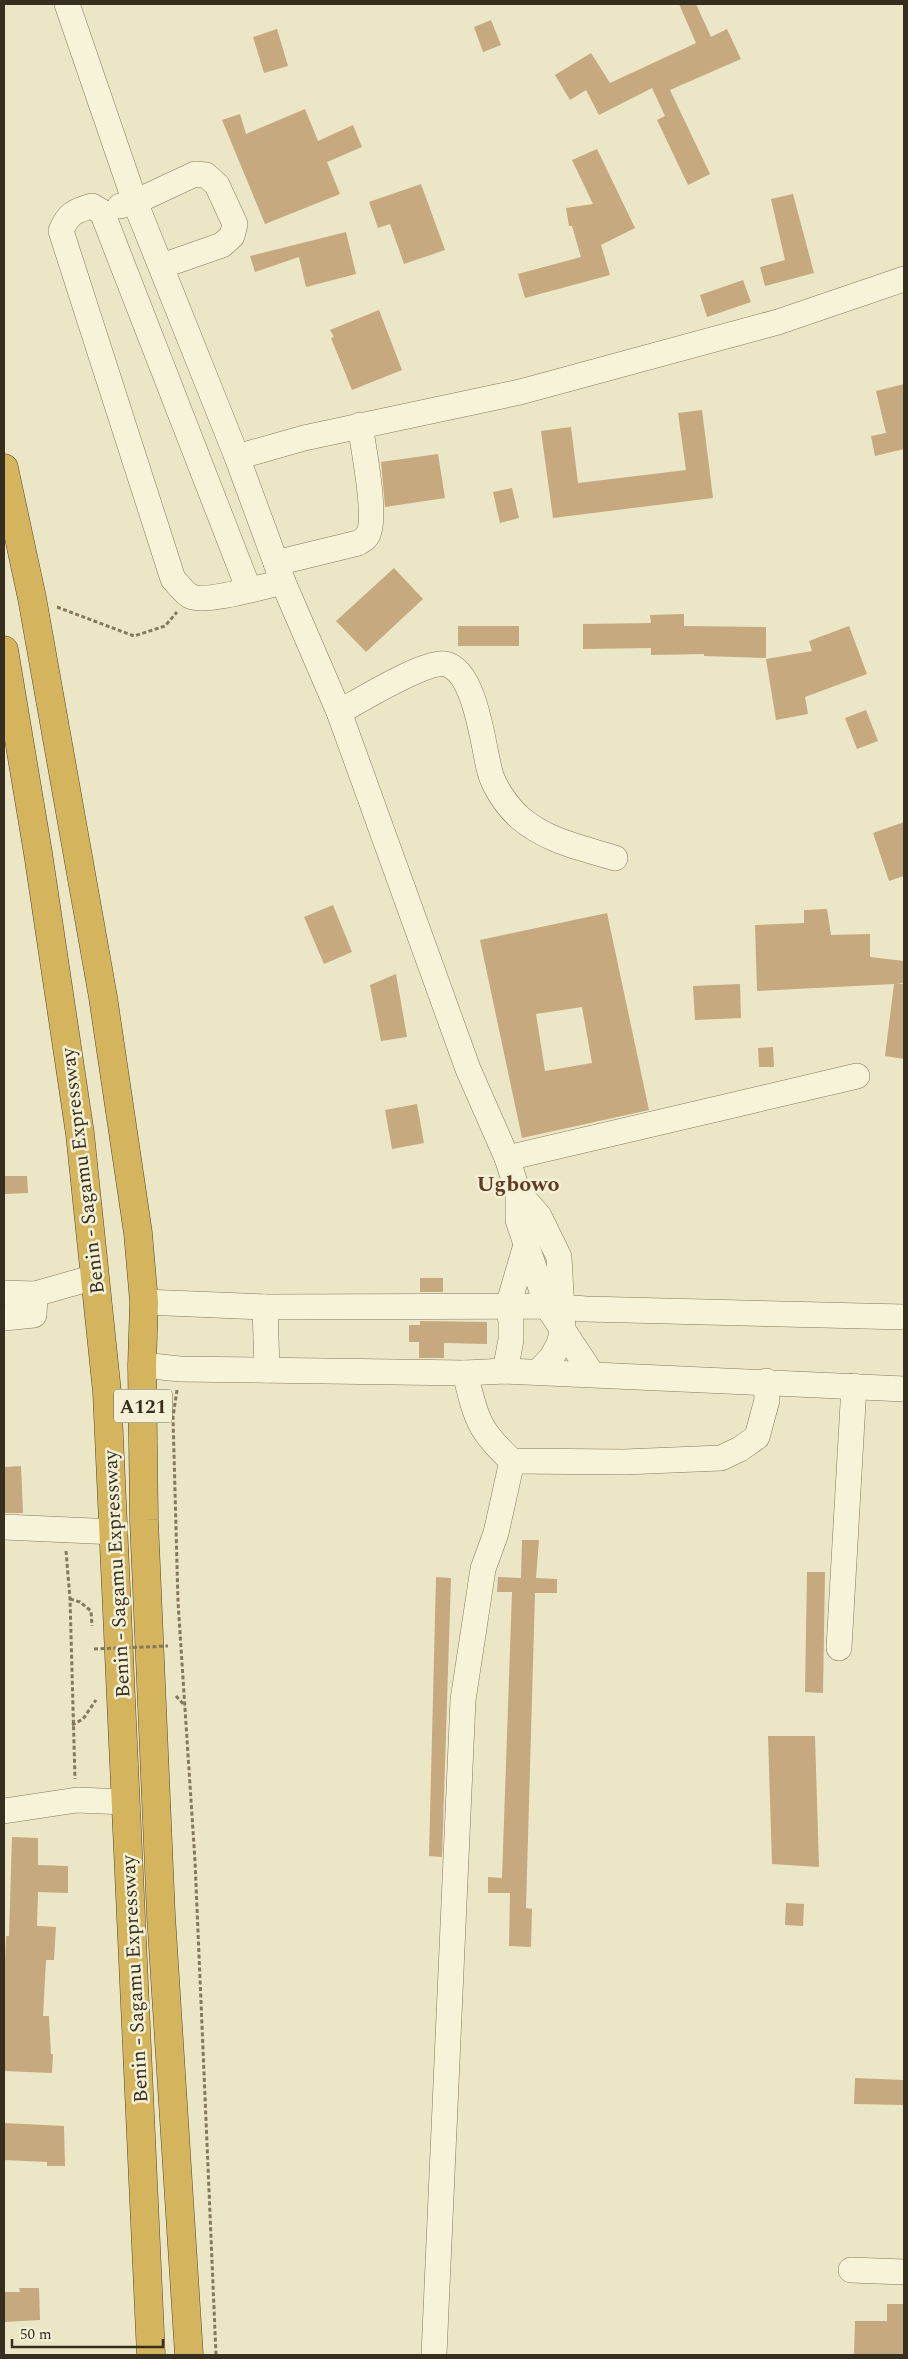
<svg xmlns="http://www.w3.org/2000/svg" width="908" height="2359" viewBox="0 0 908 2359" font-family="Spectral,serif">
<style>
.building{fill:#c6a97f;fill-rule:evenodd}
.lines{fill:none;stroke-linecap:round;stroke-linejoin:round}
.minor-casing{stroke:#85795d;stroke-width:26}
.highway-casing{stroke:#534731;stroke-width:29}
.path{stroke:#85795d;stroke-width:3;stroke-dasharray:4 2.5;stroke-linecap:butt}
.minor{stroke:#f6f3d9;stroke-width:25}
.highway{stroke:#d4b45d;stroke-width:28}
.path-bridge{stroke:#85795d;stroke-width:3;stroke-dasharray:4 2.5;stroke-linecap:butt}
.labels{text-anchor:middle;stroke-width:5;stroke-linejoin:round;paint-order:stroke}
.shield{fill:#f3f0d5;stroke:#6f6956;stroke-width:1}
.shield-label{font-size:19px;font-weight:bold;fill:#362f20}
.street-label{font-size:20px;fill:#362f20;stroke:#f3f0d5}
.quarter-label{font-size:22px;font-weight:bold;fill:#603a22;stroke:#f3f0d5}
</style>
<rect width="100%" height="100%" fill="#ebe6c6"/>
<!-- building -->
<g class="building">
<path d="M679,4H696L711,37L727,29L741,59L670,90L710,174L688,185L657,120L665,116L652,88L599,115L586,90L570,100L555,75L591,53L610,83L696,43Z"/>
<path d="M491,20L501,45L483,52L474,27Z"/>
<path d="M277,29L288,66L264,73L253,37Z"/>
<path d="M305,109L318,141L353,125L362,147L327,162L340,194L265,224L222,120L240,114L246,134Z"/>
<path d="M597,149L635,228L601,245L610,275L525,298L518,274L581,257L572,226H569L566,208L593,204L572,160Z"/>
<path d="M421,184L445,250L404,264L390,224L378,228L369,202Z"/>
<path d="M793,194L814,273L765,286L760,267L785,260L771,199Z"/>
<path d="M346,232L356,274L306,287L299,257L255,272L250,256Z"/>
<path d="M743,280L751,302L707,317L700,295Z"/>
<path d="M379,310L402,370L352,390L331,338L334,337L330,330Z"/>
<path d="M904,384V449L875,456L871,436L886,433L876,391Z"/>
<path d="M702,410L713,498L553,518L541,431L571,427L578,483L686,470L678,413Z"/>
<path d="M438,454L445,498L385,507L381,462Z"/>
<path d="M512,488L519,518L500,523L493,492Z"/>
<path d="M394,568L423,599L366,652L336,621Z"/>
<path d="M684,614V626L766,627V658L704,656V654L651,655V648L583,649V624L651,623L650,615Z"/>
<rect x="458" y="626" width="61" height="20"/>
<path d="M849,626L867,674L805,697L808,714L776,720L766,659L812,651L809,641Z"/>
<path d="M866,710L878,741L857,749L845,718Z"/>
<path d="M904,822V876L889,881L873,833Z"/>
<path d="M333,905L352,952L324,964L304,917Z"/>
<path d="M827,909L831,935L870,934V957L904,961V983L896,984H904V1059L885,1056L894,984L757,991L755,925L804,923V910Z"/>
<path d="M607,913L649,1110L522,1138L480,940ZM582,1007L592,1063L545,1071L536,1014Z"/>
<path d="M396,974L407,1037L381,1041L370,985Z"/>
<path d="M740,984L741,1018L695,1020L693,986Z"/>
<path d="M773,1047L774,1067H759L758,1048Z"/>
<path d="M417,1104L424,1143L392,1149L385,1110Z"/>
<path d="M5,1176H27L28,1193L5,1194Z"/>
<rect x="420" y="1278" width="23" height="14"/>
<path d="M420,1321L487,1322V1344L444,1343V1358H419V1342H409V1325H420Z"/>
<path d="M21,1466L23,1513H4V1467Z"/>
<path d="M522,1540H539L536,1578L557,1579V1593H535L526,1908L532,1909L531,1947L509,1946L510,1893H488V1877L502,1878L512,1592H497L498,1577L521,1578Z"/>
<path d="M807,1572H825L823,1693L805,1692Z"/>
<path d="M436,1577L451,1578L442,1857L429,1856Z"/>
<path d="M768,1736H815L819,1867L772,1864Z"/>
<path d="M12,1837L38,1838V1865L68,1866V1893L38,1892L37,1926L56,1927L54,1960H46L43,2016H49L51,2054H53L52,2073L4,2071V1986L6,1936H9Z"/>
<path d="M786,1903L804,1904L803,1926L785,1925Z"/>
<path d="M855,2078L904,2080V2105L854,2104Z"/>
<path d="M4,2123L64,2126L65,2166H47V2162L4,2160Z"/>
<path d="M19,2288H39L40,2320L4,2322V2292H20Z"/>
<path d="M887,2304H904V2355H854L855,2321H887Z"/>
</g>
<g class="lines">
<defs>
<g id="minor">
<path d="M67,4L135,202L237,457L283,582L339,712L468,1069L507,1158L518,1192V1220L547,1306L592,1374"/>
<path d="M120,206L135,202L195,174L206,175L217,185L235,224L232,236L222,245L162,266"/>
<path d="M237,457L304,438L520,392L778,322L904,279"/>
<path d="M276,563L358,543C361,541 366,539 367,536C378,521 363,445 360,425"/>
<path d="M249,590L102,212L92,206C74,211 68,214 61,231L173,579C178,584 184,593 190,596C205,604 265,586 283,582"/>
<path d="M339,712C361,700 424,661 445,664C476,670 483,747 490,772C494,787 507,806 519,817C546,841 582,848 615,858"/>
<path d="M507,1158L857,1076"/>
<path d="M518,1192L539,1216L559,1257L563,1329L559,1344L552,1357L538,1372"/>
<path d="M4,1293L35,1294L95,1277"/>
<path d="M144,1302L265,1307L547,1306L586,1309L904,1317"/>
<path d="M265,1307L267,1370"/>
<path d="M4,1318L34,1315L35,1294"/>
<path d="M142,1365L180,1369L465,1373L505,1371L904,1389"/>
<path d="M505,1371L511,1340V1321L508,1306L526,1245"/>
<path d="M465,1373C476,1417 477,1429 512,1461L624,1462L721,1458L740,1449L757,1437L767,1400L766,1381"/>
<path d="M4,1527L115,1532"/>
<path d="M839,1648L854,1386"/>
<path d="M4,1811L77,1800L126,1802"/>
<path d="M851,2270L904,2272"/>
<path d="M434,2355L463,1700L483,1569L496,1533L512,1461"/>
</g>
<g id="highway">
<path d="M4,468L32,598L103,997L138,1233L144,1302L142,1365L144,1520L161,1915L189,2355"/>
<path d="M4,650L38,853L80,1134L107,1392L151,2355"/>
</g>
</defs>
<!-- minor casing -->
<use href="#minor" class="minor-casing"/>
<!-- highway casing -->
<use href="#highway" class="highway-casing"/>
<!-- path -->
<g class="path">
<path d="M57,607L134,636L165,626L177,612"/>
<path d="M177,1390L173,1417L178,1602L195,1861L216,2355"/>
<path d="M66,1551L70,1599L75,1779"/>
<path d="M70,1599L80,1602L91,1611L92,1626"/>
<path d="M176,1696L185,1706"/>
<path d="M72,1725L83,1719L96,1700"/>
</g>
<!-- minor -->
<use href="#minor" class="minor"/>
<!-- highway -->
<use href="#highway" class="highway"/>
<!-- path-bridge -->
<path class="path-bridge" d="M94,1649L168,1646"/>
</g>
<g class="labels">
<!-- shield labels -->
<rect class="shield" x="114" y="1389.5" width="58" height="33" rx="4"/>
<g class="shield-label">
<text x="143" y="1413">A121</text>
</g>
<!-- street labels -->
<g class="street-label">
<text transform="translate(82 1171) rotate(-97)" y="7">Benin - Sagamu Expressway</text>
<text transform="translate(116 1574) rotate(-93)" y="7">Benin - Sagamu Expressway</text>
<text transform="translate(134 1979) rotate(-93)" y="7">Benin - Sagamu Expressway</text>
</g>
<!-- quarter labels -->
<g class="quarter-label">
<text x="518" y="1191">Ugbowo</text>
</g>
</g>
<!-- border -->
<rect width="908" height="2359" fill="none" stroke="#362f20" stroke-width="10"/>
<!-- scale -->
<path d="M12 2339v8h151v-8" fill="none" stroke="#362f20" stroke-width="2.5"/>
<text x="20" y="2339" font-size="15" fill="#362f20" stroke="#f3f0d5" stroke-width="4" paint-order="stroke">50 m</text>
</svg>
